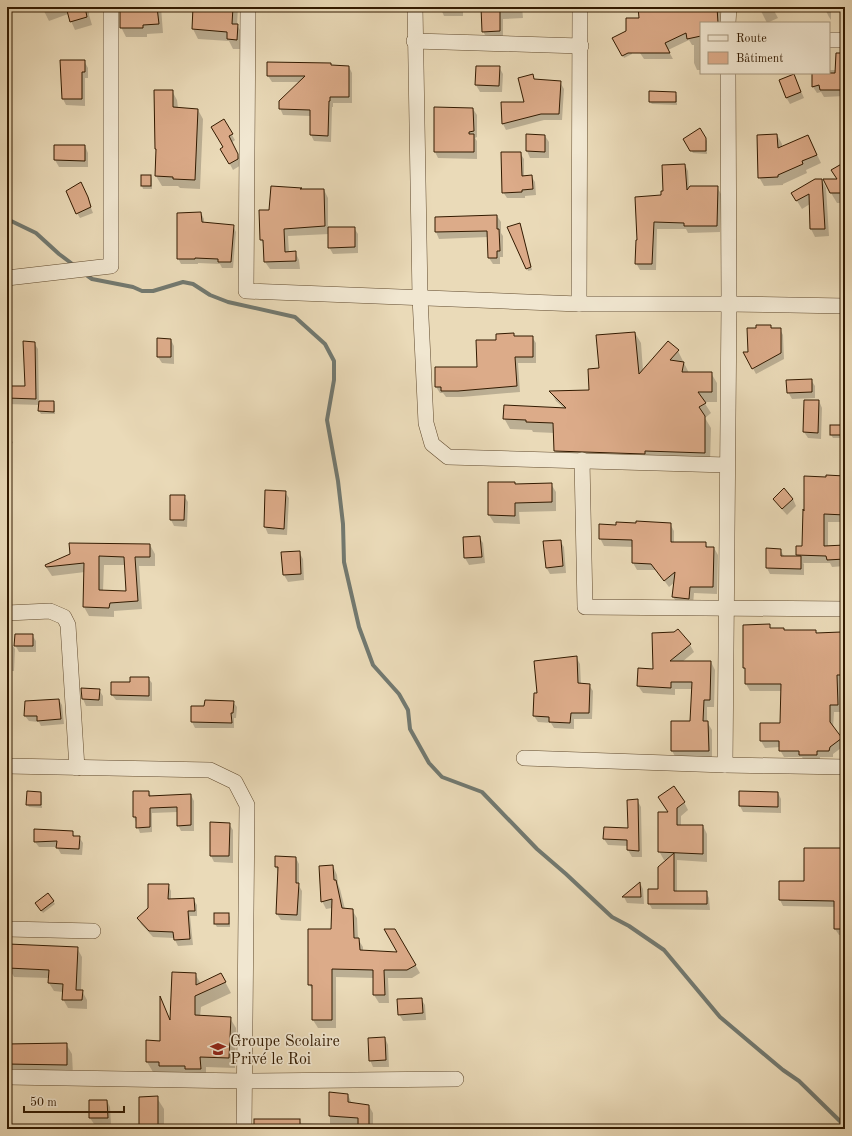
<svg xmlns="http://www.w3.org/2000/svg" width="852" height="1136" viewBox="0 0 852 1136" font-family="'Old Standard TT',serif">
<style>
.shadow{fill:#0003;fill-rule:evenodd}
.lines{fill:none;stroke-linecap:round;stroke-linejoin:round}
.stream{stroke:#727970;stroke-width:4}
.building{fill:#dcab89;stroke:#321a00;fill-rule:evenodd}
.minor-casing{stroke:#604a2e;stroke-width:16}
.minor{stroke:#f1e7d1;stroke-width:15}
.labels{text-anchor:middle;stroke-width:3.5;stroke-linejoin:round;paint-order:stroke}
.poi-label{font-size:16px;fill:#321a00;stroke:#f1e7d1;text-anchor:start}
</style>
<rect width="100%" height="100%" fill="#eadab8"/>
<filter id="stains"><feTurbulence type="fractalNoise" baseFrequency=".005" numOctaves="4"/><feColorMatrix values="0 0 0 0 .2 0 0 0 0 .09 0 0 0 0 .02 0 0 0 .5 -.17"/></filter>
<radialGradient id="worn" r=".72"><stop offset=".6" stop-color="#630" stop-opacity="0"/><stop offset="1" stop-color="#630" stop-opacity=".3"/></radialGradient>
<!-- shadow -->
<g class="shadow">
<path d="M42,7H89V15L92,25L75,30L71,21L68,14L49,21Z"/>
<path d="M121,7H161L163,33L147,34V37H126L121,27Z"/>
<path d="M194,7H238L237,25L243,35L242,49H233L229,41L198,39L193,29Z"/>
<path d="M328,7H340L339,11H330Z"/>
<path d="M440,7H463V16H444Z"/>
<path d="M481,7H525H522L523,18L503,19V37H486L483,31L482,9Z"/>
<path d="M652,7H720L721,23H701V70H697L694,63V45H692L689,40L668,50L673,59H644L640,53Z"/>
<path d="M759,7H772L778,18L767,23Z"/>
<path d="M824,7H831V20L829,17Z"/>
<path d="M628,35L632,54L624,58L614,38Z"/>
<path d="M84,61L88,68V78H85V106L66,105L63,99V74Z"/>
<path d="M332,66L349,67L352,73V103H333V107H332L331,142L314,141L311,135V116L283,115L280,108L300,82H272L268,76Z"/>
<path d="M477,67H499L503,74L502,92H480L476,85Z"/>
<path d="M829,70H845V96L824,97L821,92L817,93L813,87V73H829Z"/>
<path d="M794,75L804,98L790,104L786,97Z"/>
<path d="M533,76L535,80L560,82L564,89L562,120H544L506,130L503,124L526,103Z"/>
<path d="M172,91L177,100L178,108L198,110L203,119L200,189L180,188L178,186H162L156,176L157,151L156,149Z"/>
<path d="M675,93L677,96V105L652,104L650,102Z"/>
<path d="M473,109L477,115V137L475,138L477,141V159L438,158L435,152Z"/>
<path d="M223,120L235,140L231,143L241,161V165L233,170L222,149L225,147Z"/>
<path d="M700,129L707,141V154L693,153L684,139Z"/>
<path d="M527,135L545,136L549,142V158H530L527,151Z"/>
<path d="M777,135L782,144V148L808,136L821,163L806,170L807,173L783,184V185L764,186L759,177Z"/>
<path d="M55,146H85L88,153V167H59L55,160Z"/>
<path d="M520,153L524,159V176H531L535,182L536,195L525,196V198H507L503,192Z"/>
<path d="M685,165L688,171L689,189L717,187L721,194L720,232L688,233L686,229H657L656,270H640L636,263L662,196L664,192Z"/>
<path d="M151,176L152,179V189H143L142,186Z"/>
<path d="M822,180L826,188L829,236L815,237L811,229L810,204L802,209L792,193Z"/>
<path d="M845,181V203H837L831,193Z"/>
<path d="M83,188L93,213L80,218L77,213Z"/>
<path d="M301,189L324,190L328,198V228H354L358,234V253L333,254L329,247V234L288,236L289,253L295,252L299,260L300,269H270L265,262L264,245L261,240L270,210Z"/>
<path d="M201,213L204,219V223L233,226L236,232L233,268H222L220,264L198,263V264H181L178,258Z"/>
<path d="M497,216L501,222V233L503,236V257H500V264H493L489,258L488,237L439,239L436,232V218Z"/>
<path d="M520,224L532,270L528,271L527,268Z"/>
<path d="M770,326L772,329H780L783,335L784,359L756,374L745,353H749L757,329Z"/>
<path d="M635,333L641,343L643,371L668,342L678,351L689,373H711L717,383V402H704L711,413L705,418L711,428L710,463L561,461L555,451V433L533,432L532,430L510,429L504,418L564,408L556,401L551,392L590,391L600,369Z"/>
<path d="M514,337H532L536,343V363H518L520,392L462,397H446L443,393H440L436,387L478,368Z"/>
<path d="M171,340L174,346V364L162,363L158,357Z"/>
<path d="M34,343L38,349L39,402H54L55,405V414H41L39,411L40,405L7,404V387H26Z"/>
<path d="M811,380L815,386V398L792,399L788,392Z"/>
<path d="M819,401L822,408L821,439L808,438L804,432Z"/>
<path d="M841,426L843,429L842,438H833L831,435Z"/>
<path d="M7,431L13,443L7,445Z"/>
<path d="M841,444H845V522H828V547L845,546V566L832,567L830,563H803L804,564V575L770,574L767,568L780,550L784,556L799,557L797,555V547H803L805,513L827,478L840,477Z"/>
<path d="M551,484L556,492V511L519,512L520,524L494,523L489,515L515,485Z"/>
<path d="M266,491L285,492L289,498L287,535L268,534L265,527Z"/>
<path d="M184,496L188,502L187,527L174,526L171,520Z"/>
<path d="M774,499H793L796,506L787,515L778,505Z"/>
<path d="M670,524L674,531V543H705L708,548H714L718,555L717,594L694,593L693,605L678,604L673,597L675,582L669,587L656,570H637L633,563V547L604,546L600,538Z"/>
<path d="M479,537L483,543L485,563L469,565L465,558L464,538Z"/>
<path d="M560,541L564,547L566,573L550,574L546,567Z"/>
<path d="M150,545L155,554V566H139L142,609L114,611V617L89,616L84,607L85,572L52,576L46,567ZM104,565H125L127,592L103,591Z"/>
<path d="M299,552L303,559L304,580L288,582L284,575L283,553Z"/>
<path d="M769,625L771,629L784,631H815L817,634H845V688H841V712H834L833,728L845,745L833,754V757H820V761H804L802,757H784L780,750V747L765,748L761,741V724H781L782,691H750L746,684V671L744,668V626Z"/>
<path d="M678,631L690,645L694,652L682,662H711L715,670L714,707H707V722L712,730V758H676L672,751L691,722L692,689H675V695L643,693L638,686L654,670L675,633Z"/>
<path d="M32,635L36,641V652H19L15,645Z"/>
<path d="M7,643H11L15,649L14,671H7Z"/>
<path d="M576,657L580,664L581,685H589L593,691L592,719H574V729L554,728L551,723L538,722L534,716L538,694Z"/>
<path d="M148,678L152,683V701L116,700L112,695L131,683Z"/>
<path d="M82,689L99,690L103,696V706H86L83,699Z"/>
<path d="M59,700L62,705L64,724L41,726L39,722L29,721L25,716Z"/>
<path d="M233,702L237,707L236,718H234V728H195L192,722L205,707Z"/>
<path d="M149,792L151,796L191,795L194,801V831H181L178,825V812L152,813V832L140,833L134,817Z"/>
<path d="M41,793L42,796V808L29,807L27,804Z"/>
<path d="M778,793L781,799V813L743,812L740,806Z"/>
<path d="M637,800L641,807L642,857H632L628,850V846L608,845L604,839L630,829Z"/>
<path d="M684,802L688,810L681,816V826H703L707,834V862L677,860V892H706L709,898L710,910L652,909L649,903L659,890L668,860H664L659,851L669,813Z"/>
<path d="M229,824L233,830V863L214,862L211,856Z"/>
<path d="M72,832L75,837H79L83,843L82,855L61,854L57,847H39L35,842Z"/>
<path d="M845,849V935H839L835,929V907L783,906L780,900L805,882Z"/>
<path d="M296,858L299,864V886L302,891L301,921L281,920L277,914L278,872L276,867Z"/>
<path d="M333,866L337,875L338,884L340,889L345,909L352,910L357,918L358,939L363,947V951L399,953L395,930L420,973L412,978H388L389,1003H379L374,995V978L336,977V1028H318L313,1020V991L309,984L332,930V908L326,909L322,901Z"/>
<path d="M640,883L643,889L644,904L627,903L624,897Z"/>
<path d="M168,885L171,891V900L193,899L197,905V916H190L193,945L178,946L174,938L153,937L141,924L138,918L149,908Z"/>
<path d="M53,901L55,904L43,913L38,906Z"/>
<path d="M228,914L230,917V927H217L215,924Z"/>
<path d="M9,945L77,948L82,957L81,991H82L87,1000V1009L68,1008L63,999V992L54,991L49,983V978L14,977L9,968Z"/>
<path d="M195,974L201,984L221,974L231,993L201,1007L200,1017L230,1018L236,1028L235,1068L206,1067V1079L153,1072L147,1062L161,1042V1000L171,1021Z"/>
<path d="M421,999L425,1005L426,1020L403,1021L399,1014Z"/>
<path d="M385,1038L388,1045L389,1067H373L370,1060Z"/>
<path d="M66,1044L72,1054L73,1075L7,1074V1045Z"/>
<path d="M330,1093L348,1095L352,1104L369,1106L373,1113V1129H270L299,1120L301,1123L330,1124Z"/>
<path d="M157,1098L164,1109V1129H140Z"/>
<path d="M107,1101L110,1107L111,1124H94L90,1118Z"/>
<path d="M11,1126H19L21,1129H11Z"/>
</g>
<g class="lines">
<!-- stream -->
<g class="stream">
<path d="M7,219L36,233L59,254L75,266"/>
<path d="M85,274L92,279L133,287L142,291H153L183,282L193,284L210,295L228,302L295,317L325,344L334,361V380L327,420L338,481L343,524L344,562L359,627L373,665L399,694L408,710L410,729L429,763L442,777L482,792L537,849L566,874L598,904L612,917L629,926L664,950L720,1017L783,1070L799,1081L845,1126"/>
</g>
</g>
<!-- building -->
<g class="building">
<path d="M66,7H85L87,17L70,22Z"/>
<path d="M120,7H157L159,24L143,25V28H120Z"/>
<path d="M193,7H233L232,24H238L237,40L227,39V32L192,29Z"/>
<path d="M481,7H500V31L482,32Z"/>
<path d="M638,7H684V8L717,7L718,23H701V36L687,39L686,33L665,43L670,53H628L622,56L612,38L626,31V18H639Z"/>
<path d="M836,53H845V90H820L819,85L812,87V73H835Z"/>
<path d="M60,60H85V72H82V99H62Z"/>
<path d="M267,62L331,63V65L349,66V97H330V101H329L328,136L310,135V110L279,109V101L305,76H267Z"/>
<path d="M476,66H500L499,86L475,85Z"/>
<path d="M533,74L534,79L561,81L559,114H541L502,124L501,102H524L518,78Z"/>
<path d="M794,74L801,92L786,98L779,80Z"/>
<path d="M154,90H173V107L198,109L195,180L173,179V177L155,176L156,149H155Z"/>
<path d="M649,91L676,92V102H649Z"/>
<path d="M434,107L473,108L474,131L469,132V134H474V152H434Z"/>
<path d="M224,119L233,134L229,136L238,154V159L229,164L220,149L223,147L211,127Z"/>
<path d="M700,128L706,138V151H690L683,139Z"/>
<path d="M526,134L545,135V152L526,151Z"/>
<path d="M777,134L778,148L808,135L817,155L802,161L803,164L778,175V177L758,178L757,135Z"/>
<path d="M54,145H85V161L54,160Z"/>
<path d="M501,152H521L522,176L532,175L533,189L522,190V192L502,193Z"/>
<path d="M845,162V193H830L823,179H837L831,170Z"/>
<path d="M685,164L687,190L690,186H718L717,226H684V223L654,222L652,264H635L636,240H637L635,197L661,195V191H663L662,165Z"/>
<rect x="141" y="175" width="10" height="11"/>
<path d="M815,179H822L825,229H810L809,194L796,201L791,193Z"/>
<path d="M81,182L88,197L91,207L76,214L66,191Z"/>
<path d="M271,186L302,188L300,189H324L325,226L284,229L285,252L296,251V261L264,262L263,240H260L259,210H269Z"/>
<path d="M201,212L202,222L234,225L231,262H218V259L195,258V259H177V213Z"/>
<path d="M497,215V229H499L500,251H497V258H488L487,231L435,232V217Z"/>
<path d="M520,223L531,267L526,269L507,227Z"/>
<path d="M328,227H355V247L328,248Z"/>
<path d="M756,325H771V328H781V353L752,369L743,352H748L747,328H756Z"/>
<path d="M635,332L639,374L668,341L679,350L670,360L684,362L682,372H712V392H698L706,403L699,407L705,416V453L645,451V454L554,451L553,423L526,422V420L503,419L504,405L566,408L549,391L589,390L588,369L599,368L596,335Z"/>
<path d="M514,333V336H533V357H515L517,386L458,391H441V387H435V367H477L476,340H496V334Z"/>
<path d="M157,338L171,339V357H157Z"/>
<path d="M23,341L35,342L36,399L7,398V386H25Z"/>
<path d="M812,379V392L787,393L786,380Z"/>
<path d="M804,400H819L818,433L803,432Z"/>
<path d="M39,401H54V412L38,411Z"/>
<rect x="830" y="425" width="11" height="10"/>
<path d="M826,475L845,476V515L824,514V546L845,545V559L827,560L826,556L796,555V546H802L803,509L804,511V476L826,477Z"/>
<path d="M488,482H515V484L552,483V502L515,503V516L488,515Z"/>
<path d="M784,488L793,499L782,509L773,499Z"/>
<path d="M265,490L286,491L284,529L264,527Z"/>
<path d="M170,495H185L184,520H170Z"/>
<path d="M636,521L671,523V542H706V547H714L713,587H690L689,599L672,597L675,572L664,581L651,564L632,563V540L599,539V524L616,525V522L636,523Z"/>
<path d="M480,536L482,557L464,558L463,537Z"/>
<path d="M561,540L563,566L546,568L543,541Z"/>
<path d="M69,543L150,544V557H135L138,601L110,603L109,608L83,607L84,563L46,567L45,565L70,554ZM99,556L124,557L126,591L99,590Z"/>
<path d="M766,548L781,549V556H801V569L766,568Z"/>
<path d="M300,551L301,574L283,575L281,552Z"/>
<path d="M770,624V628H784V630H816V633L841,632L843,675H837L838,705H830V722L842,738L830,747L829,751H817V755H799V751H779V741H760V723H780L781,684H745V668H743V625Z"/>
<path d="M678,629L691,644L670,661H711L710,700H704L703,721H708L709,751H671V721H690L692,682H671V688L637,686L638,668L653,669L652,633L674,632Z"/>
<path d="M15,634H33V646H14Z"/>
<path d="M577,656L578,683L590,684L589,713H571L570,723L549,722V717L533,716L534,693H537L534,661Z"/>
<path d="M130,677H149V696L111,695V682H130Z"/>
<path d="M81,688L100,689L99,700L82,699Z"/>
<path d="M59,699L61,719L37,721V716H24L25,701Z"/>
<path d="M205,700L234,701L233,713H231L232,723L191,722V706H204Z"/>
<path d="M674,786L685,802L677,808V825H703V854L658,852V812H668L658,797Z"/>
<path d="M27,791L41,792V805H26Z"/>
<path d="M133,791H149V796L191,794V825L177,826V807L150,808V827L136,828V817H133Z"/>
<path d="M739,791L778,792V807L739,806Z"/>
<path d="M638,799L639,851L627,850V840L603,839L604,827L628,828L627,800Z"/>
<path d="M210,822L230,823L229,856H210Z"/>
<path d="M34,829L73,831V836H80L79,849L56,848L57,841L34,842Z"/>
<path d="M804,848H845V929H834V901L779,900V881H804Z"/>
<path d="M674,853V891H707V904H648V889H658V867Z"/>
<path d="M275,856L296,857V883H299L297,915L276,914L278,867H275Z"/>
<path d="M333,865L334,880H336L342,908L353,909L354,938H359L360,950L397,952L384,929H395L416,965L407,970H384L385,995H373V970L332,969V1020H312V985H308V929H331L332,899L321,902L319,866Z"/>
<path d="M640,882L641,897H622Z"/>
<path d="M148,884H169L168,899L194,898L195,911H188L190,939L174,940L173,932L149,931L137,918L148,908Z"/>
<path d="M48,893L54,901L41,911L35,903Z"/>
<rect x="214" y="913" width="15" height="11"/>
<path d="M8,944L78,947L76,990H83L82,1000H62L63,984L48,983L49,970L8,968Z"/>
<path d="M172,972L196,973V985L221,973L226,982L195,996V1015L231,1017L229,1058L200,1057L201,1069H185V1066H159V1062H146V1040L160,1041V996L170,1020Z"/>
<path d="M422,998L423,1013L398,1015L397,999Z"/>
<path d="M385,1037L386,1060L369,1061L368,1038Z"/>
<path d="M67,1043V1065L7,1064V1044Z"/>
<path d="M329,1092L348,1094V1102L369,1105V1129H358V1118L329,1116Z"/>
<path d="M158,1096V1129H139V1097Z"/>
<path d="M89,1100H107L108,1118H89Z"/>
<rect x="254" y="1119" width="46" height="10"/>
</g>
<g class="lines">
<defs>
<g id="minor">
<path d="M248,7L246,291L579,304H729L845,306"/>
<path d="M415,7L420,297L426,423L432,444L448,457L727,465"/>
<path d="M728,23L729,7"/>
<path d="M829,40H845"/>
<path d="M414,41L581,46"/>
<path d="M7,278L111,266V7"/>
<path d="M579,304L580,7"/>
<path d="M582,460L585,607L845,609"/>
<path d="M7,613L50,611L64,617L68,625L77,768"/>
<path d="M524,758L725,765L845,767"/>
<path d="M725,765L729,304L728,73"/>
<path d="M7,766L210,770L235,782L247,805L244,1129"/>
<path d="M7,929L93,931"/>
<path d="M7,1077L244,1081L456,1079"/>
</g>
</defs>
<!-- minor casing -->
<use href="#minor" class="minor-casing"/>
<!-- minor -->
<use href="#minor" class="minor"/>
</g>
<!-- icons -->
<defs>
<symbol id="school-bare" viewBox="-9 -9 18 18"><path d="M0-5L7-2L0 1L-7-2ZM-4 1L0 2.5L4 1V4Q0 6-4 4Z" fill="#8f2418" stroke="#f1e7d1" stroke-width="2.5" paint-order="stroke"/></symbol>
</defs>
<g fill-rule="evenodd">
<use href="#school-bare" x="207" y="1038" width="22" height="22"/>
</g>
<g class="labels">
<!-- poi labels -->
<g class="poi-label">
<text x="230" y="1046">Groupe Scolaire<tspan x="230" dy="18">Privé le Roi</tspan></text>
</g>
</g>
<!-- margin -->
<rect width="852" height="1136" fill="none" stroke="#eadab8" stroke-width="24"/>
<rect x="8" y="8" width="836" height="1120" fill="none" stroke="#321a00" stroke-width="2"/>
<rect x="12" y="12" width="828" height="1112" fill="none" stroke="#321a00"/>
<!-- legend -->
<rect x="700" y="22" width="130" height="52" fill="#f1e7d1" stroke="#a5957d"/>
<rect x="708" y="35" width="20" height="6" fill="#f1e7d1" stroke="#a5957d"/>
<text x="736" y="42" font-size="12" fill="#321a00">Route</text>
<rect x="708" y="52" width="20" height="12" fill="#dcab89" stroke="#a5957d"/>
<text x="736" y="62" font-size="12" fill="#321a00">Bâtiment</text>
<!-- scale -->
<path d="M24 1106v6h100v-6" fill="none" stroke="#321a00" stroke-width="2"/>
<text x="30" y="1106" font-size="12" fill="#321a00" stroke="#f1e7d1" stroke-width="3" paint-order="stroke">50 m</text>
<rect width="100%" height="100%" filter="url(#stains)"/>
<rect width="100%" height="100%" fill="url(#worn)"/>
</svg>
